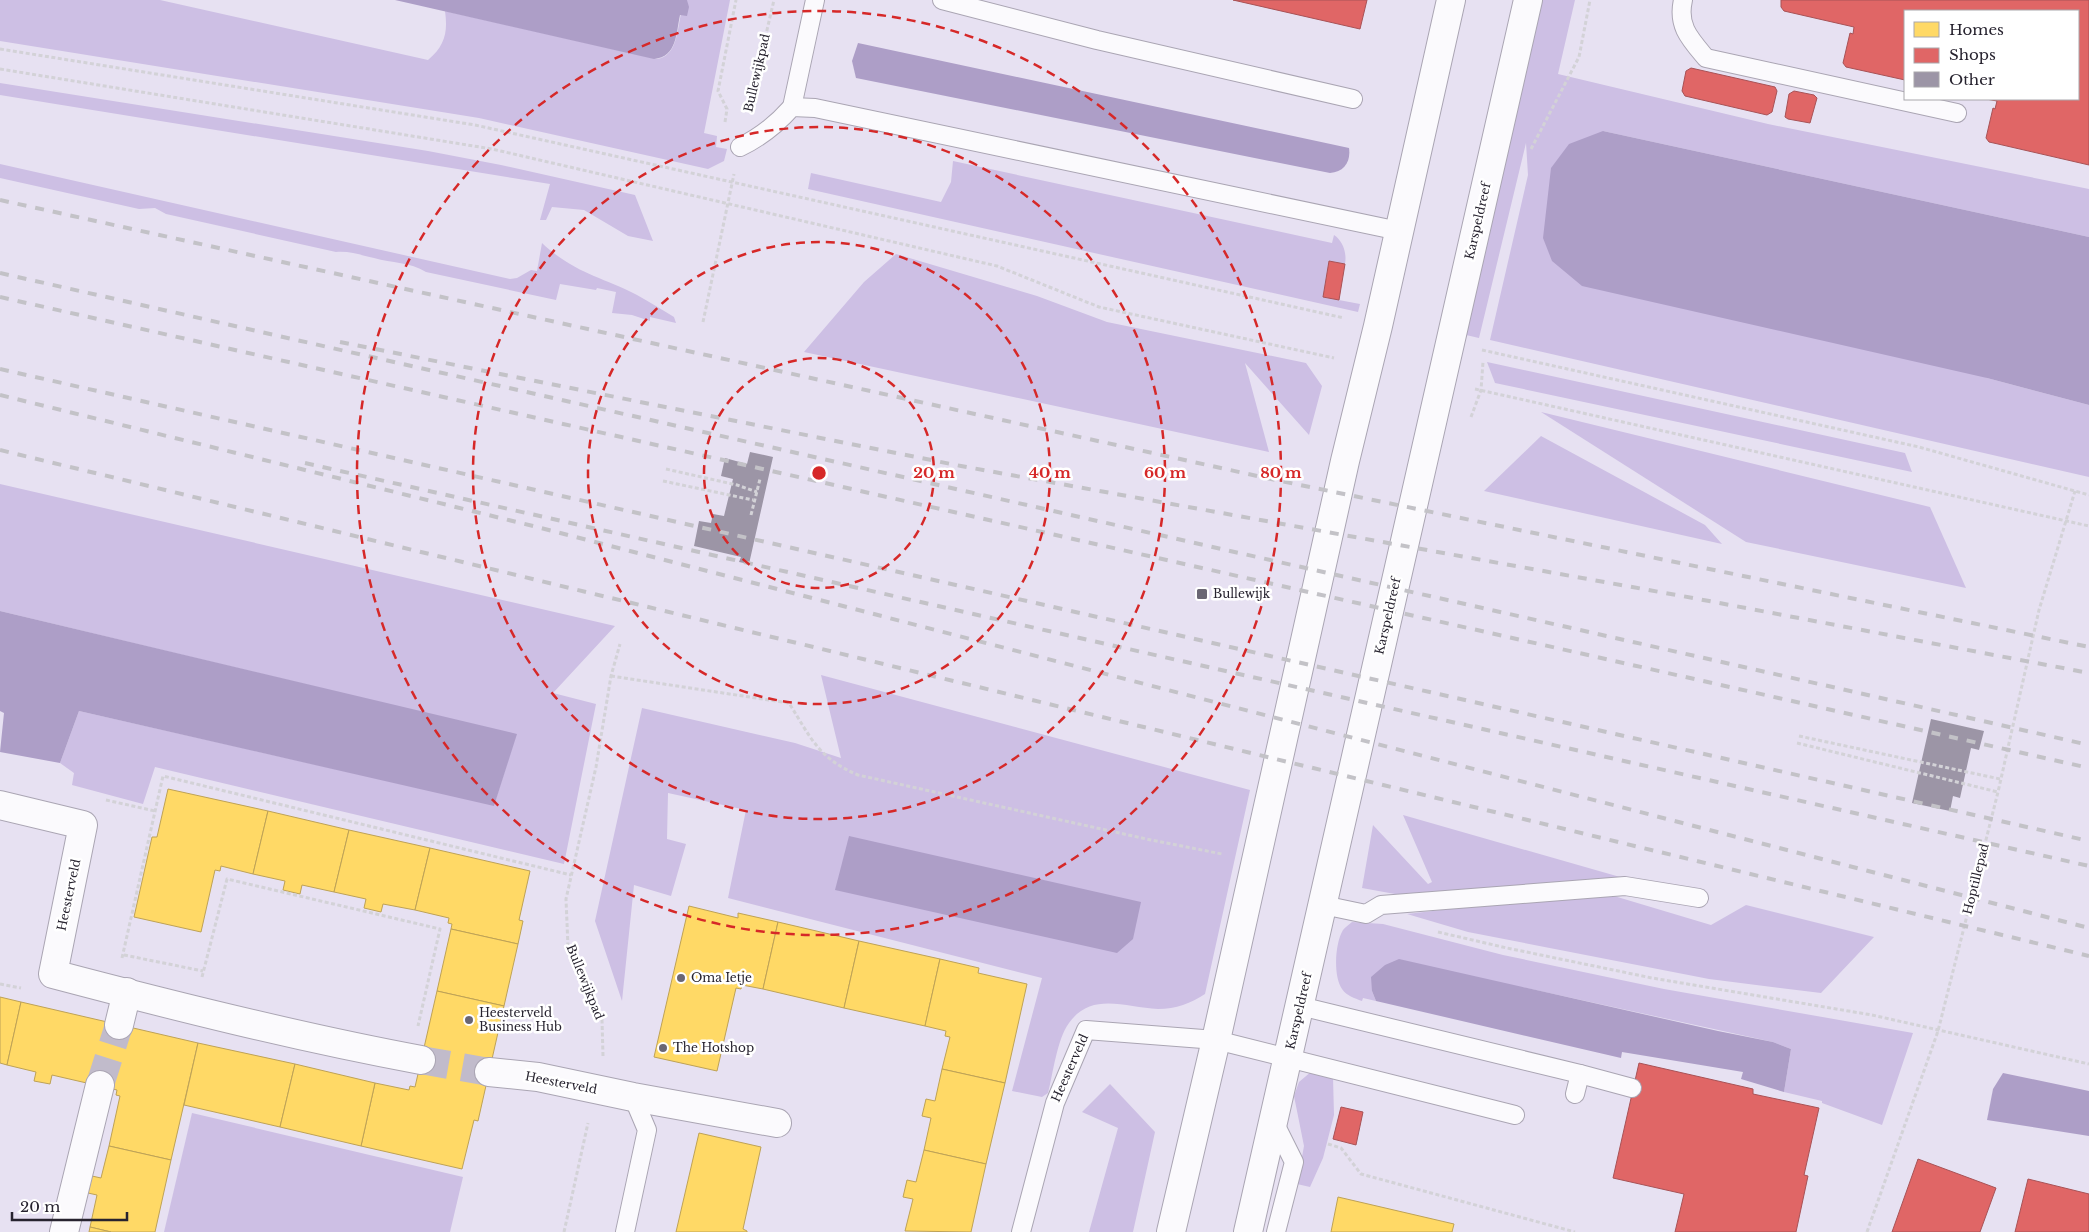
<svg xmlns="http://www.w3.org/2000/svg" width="2089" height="1232" viewBox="0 0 2089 1232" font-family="'Libre Baskerville',serif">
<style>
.green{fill:#cdbfe4}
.water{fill:#ad9ec7}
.homes{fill:#ffd966;stroke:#bea256}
.shops{fill:#e06666;stroke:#a85256}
.building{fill:#9c95a6}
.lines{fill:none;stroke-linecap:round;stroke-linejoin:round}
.street-tunnel{stroke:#c1bbcb;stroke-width:28;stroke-dasharray:28 14;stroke-linecap:butt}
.lane-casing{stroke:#aaa5b3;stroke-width:20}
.street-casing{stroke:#aaa5b3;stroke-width:30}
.secondary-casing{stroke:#aaa5b3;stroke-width:30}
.path{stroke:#d3d2d7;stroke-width:3;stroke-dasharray:4 2.5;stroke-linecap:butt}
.lane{stroke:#fbfafd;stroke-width:18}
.street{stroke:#fbfafd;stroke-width:28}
.secondary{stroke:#fbfafd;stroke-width:28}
.rail{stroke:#c3c2c7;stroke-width:4;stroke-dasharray:9 9;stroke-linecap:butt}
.ring{fill:none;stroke:#d62828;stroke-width:2.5;stroke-dasharray:9 6}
.poi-dot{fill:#6a6673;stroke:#fff;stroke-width:2}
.labels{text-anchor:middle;stroke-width:5;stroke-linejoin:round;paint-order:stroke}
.street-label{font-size:12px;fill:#27232f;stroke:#fff}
.poi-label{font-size:12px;fill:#27232f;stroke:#fff;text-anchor:start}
.centre{fill:#d62828;stroke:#fff;stroke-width:2.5}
.ring-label{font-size:15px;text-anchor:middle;font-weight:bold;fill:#d62828;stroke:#fff;stroke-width:5;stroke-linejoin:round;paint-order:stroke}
</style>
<rect width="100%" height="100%" fill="#e7e1f2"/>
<!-- green -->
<g class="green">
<path d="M0,0H160L428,60C445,46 448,32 445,11L657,59C677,56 677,31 681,14L688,11L687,0H730L704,133L717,136L716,147L727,149L724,161L708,169L479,118L0,41Z"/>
<path d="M1542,0H1575L1558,74L1768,124L2089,189V237L1603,131L1987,378L2089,405V477L1490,340L1528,175L1526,143L1479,338L1466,335Z"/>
<path d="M0,83L428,151L501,165L635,195L653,241L628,236L584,210L552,207L546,220H540L550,184L0,95Z"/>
<path d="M953,161L1332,243L1334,235C1343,241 1347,253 1345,264L1329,261L1323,297L1360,304L1358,312L808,189L811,173L941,202L951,182Z"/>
<path d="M0,164L510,279L517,278L531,270L537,271L542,243C574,273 600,276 637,295C650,302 662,310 674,317L676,323L650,317V321L632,315L612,313L616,292L597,288L596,290L560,284L556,300L426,272C410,262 392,263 374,258C360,255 350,251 336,252L166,214L155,208L139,209L0,178Z"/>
<path d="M896,254L1037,296L1107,322L1306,363L1322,386L1309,435L1245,363L1269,452L804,352L864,282Z"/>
<path d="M1487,362L1905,453L1912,472L1495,383Z"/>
<path d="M1541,412L1930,507L1966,588L1746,542Z"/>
<path d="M1541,436L1705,525L1722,544L1484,491Z"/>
<path d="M0,484L615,626L553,693L596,704L564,864L155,767L143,804L72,785L74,773L60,763L79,711L494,805L516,735L0,611Z"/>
<path d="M821,675L1250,790L1205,994C1191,1003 1176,1009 1158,1009C1126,1008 1092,991 1069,1023C1057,1039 1053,1074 1048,1093L1042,1097L1012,1091L1042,978L728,898L746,810L668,793L667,839L686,844L671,896L634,885L622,1001L595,921L642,708L795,743L841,758Z"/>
<path d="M1403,815L1620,877L1436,895L1395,894L1362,888L1373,825L1428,884L1432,882Z"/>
<path d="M1614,896L1711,925L1746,905L1874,937L1821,993L1709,979L1468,932L1407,914L1492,904Z"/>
<path d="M1352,922L1383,924L1503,955L1664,989L1913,1033L1882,1125L1822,1103V1101L1784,1092L1791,1049L1773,1042L1522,987L1372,991L1376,1001L1363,998L1362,1001C1354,998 1347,996 1342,989C1333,976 1335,943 1343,930C1345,927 1349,925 1352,922Z"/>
<path d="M1312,1071L1333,1077L1334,1115L1323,1158L1310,1187L1297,1184L1304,1146L1294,1096L1299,1082Z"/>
<path d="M1110,1084L1155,1132L1133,1232H1089L1118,1128L1082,1112Z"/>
<path d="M192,1113L463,1177L450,1232H164Z"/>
</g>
<!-- water -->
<g class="water">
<path d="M395,0H687L689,7L687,16L680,15C676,33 677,57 654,59Z"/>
<path d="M858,43L1349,148C1351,162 1344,172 1330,173L856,78L852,61Z"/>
<path d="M1603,131L2089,237V405L1987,378L1582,286L1552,261L1543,238L1551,168L1569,144Z"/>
<path d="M0,611L517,734L494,806L79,711L60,763L0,752L4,713L0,711Z"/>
<path d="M849,836L1141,902L1133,939L1117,953L835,890Z"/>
<path d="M1399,959L1718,1031L1773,1042L1791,1049L1784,1092L1741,1079L1743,1072L1622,1052L1621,1058L1376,1001L1372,991L1371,977L1385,965Z"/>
<path d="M2003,1073L2089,1091V1136L1987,1120L1993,1089Z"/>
</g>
<!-- homes -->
<g class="homes">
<path d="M168,789L268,811L253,874L221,866L220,871L215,870L201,932L134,917L152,837H157Z"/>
<path d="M268,811L349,830L334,892L302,885L300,894L283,890L285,881L253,874Z"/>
<path d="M349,830L430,848L415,910L383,904L381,912L364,908L366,899L334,892Z"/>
<path d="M430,848L530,871L519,920L523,921L518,944L451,929L452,924L448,923L449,918L415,910Z"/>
<path d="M689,906L738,918V913L778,922L763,989L742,985L741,989L736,988L717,1071L654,1057Z"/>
<path d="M778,922L859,941L844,1008L763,989Z"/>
<path d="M451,929L518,944L504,1006L437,991Z"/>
<path d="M859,941L940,959L925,1026L844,1008Z"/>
<path d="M940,959L979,968L978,973L1027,984L1005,1083L942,1069L950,1037L945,1036L946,1031L925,1026Z"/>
<path d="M437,991L504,1006L478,1121L474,1120L462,1169L361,1146L375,1083L409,1090L410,1086L415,1087Z"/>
<path d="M0,997L21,1002L7,1065L0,1063Z"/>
<path d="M21,1002L198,1043L171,1160L109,1146L120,1096L116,1095L117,1090L52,1075L50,1084L34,1081L36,1072L7,1065Z"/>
<path d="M198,1043L295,1064L280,1127L184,1105Z"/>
<path d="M295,1064L375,1083L361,1146L280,1127Z"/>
<path d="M942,1069L1005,1083L986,1164L924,1150L931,1118L922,1116L926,1099L935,1101Z"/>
<path d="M699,1133L761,1147L743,1229L747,1231V1232H676Z"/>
<path d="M109,1146L171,1160L155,1232H111L90,1227L97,1195L88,1193L92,1176L101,1178Z"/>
<path d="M924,1150L986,1164L971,1232L905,1231L913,1199L903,1197L907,1180L916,1182Z"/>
<path d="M1338,1197L1454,1224L1452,1232H1331Z"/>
<path d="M90,1227L111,1232H89Z"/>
</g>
<!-- shops -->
<g class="shops">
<path d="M1233,0H1367L1360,29Z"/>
<path d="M1781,0H2089V165L1998,144L1989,142L1986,138L1993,108L1995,109L1997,101L1986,99H2078V11H1905V80L1846,67L1843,63L1850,33L1853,34L1854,27L1784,11L1781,7Z"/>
<path d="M1691,68L1775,87L1777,91L1772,112L1767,115L1685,96L1682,91L1686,71Z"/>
<path d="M1794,91L1814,95L1817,98L1810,123L1788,119L1785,117L1789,94Z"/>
<path d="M1329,261L1345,264L1339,300L1323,297Z"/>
<path d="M1639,1063L1753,1089V1094L1819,1108L1804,1175L1808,1176L1796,1232H1675L1684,1194L1613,1178Z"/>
<path d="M1341,1107L1363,1112L1356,1145L1333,1139Z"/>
<path d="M1918,1159L1996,1188L1980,1232H1892Z"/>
<path d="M2028,1179L2089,1194V1232H2015Z"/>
</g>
<!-- building -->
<g class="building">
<path d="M750,452L773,457L749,564L739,562L741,557L694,546L699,521L711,523L713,514L724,516L733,479L721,476L725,458L747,464Z"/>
<path d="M1931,719L1984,731L1979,750L1971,748L1960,798L1953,796L1950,811L1912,803Z"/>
</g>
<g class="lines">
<!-- street-tunnel -->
<g class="street-tunnel">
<path d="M421,1060L489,1072"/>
<path d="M100,1085L119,1025"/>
</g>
<defs>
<g id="lane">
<path d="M942,0L1097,40L1353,99"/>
<path d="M1683,0C1677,26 1690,39 1706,58L1957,113"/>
<path d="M792,107L815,0"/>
<path d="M740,147C761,137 776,125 792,107L815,108L1399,231"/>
<path d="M1323,905L1366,914L1381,905L1625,886L1699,898"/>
<path d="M1300,1006L1580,1074L1575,1094"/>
<path d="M1580,1074L1632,1088"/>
<path d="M1274,1122L1294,1162L1276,1232"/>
<path d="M625,1232L647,1130L633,1097"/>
<path d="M1021,1232L1055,1103L1086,1030L1216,1040L1515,1115"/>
</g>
<g id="street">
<path d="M0,805L83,825L53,974C174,1006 297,1037 421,1060"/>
<path d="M119,1025L127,992"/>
<path d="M489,1072L538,1077L633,1097L777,1123"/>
<path d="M64,1232L100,1085"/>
</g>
<g id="secondary">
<path d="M1171,1232L1216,1040L1345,461L1378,326L1451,0"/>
<path d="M1248,1232L1528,0"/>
</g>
</defs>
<!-- lane casing -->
<use href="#lane" class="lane-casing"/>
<!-- street casing -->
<use href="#street" class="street-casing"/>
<!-- secondary casing -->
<use href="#secondary" class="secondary-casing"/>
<!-- path -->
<g class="path">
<path d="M0,49L475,125L1344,318"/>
<path d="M0,69L492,149L997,266L1099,307L1334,358"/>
<path d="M749,107L774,0"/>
<path d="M725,122L727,109L718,91L736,0"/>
<path d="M1531,149L1579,57L1590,0"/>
<path d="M703,322L734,174"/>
<path d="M1482,350L1919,447L2089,495"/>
<path d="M1475,389L2089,526"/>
<path d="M1471,417L1481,390L1483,362"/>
<path d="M666,469L737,485L757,492"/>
<path d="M663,481L753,500"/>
<path d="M751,515L760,479"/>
<path d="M611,676L789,703C811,738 818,758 858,775L1151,840L1222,854"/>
<path d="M1799,736L2000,779"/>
<path d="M1797,743L1998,792"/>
<path d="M106,800L155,811"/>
<path d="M1438,932L1507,948L1652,978L1872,1015L2089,1064"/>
<path d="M124,955L203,971"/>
<path d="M122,958L163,776L571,875"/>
<path d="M202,977L227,879L440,929L418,1026"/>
<path d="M0,984L21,988"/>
<path d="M603,1056L602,1020L568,947L566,899L596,767L611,676L620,644"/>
<path d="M1328,1144L1341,1148L1361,1174L1575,1232"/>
<path d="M564,1232L588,1123"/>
<path d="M1867,1232L1938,1031L1998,792L2039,610L2075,491"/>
</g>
<!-- lane -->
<use href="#lane" class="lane"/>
<!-- street -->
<use href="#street" class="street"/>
<!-- secondary -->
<use href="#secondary" class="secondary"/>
<!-- rail -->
<g class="rail">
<path d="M0,200L1271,479L2089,647"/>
<path d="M0,273L2089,745"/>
<path d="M0,297L2089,768"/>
<path d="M340,342L961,466L1693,598L2089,673"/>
<path d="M0,369L2089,841"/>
<path d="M0,395L537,527L2089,928"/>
<path d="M0,450L2089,956"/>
<path d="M305,463L2089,866"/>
</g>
</g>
<!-- distance rings -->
<g class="ring">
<circle cx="819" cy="473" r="115"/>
<circle cx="819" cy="473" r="231"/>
<circle cx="819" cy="473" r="346"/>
<circle cx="819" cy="473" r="462"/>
</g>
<!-- markers -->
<g class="poi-dot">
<rect x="1196" y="588" width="12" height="12" rx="2.5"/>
<circle cx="681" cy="978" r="5"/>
<circle cx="469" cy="1020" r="5"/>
<circle cx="663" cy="1048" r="5"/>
</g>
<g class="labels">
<!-- street labels -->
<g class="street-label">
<text transform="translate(757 73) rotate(-77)" y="4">Bullewijkpad</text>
<text transform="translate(1478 221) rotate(-77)" y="4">Karspeldreef</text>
<text transform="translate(1388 616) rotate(-77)" y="4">Karspeldreef</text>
<text transform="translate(1976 879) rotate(-76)" y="4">Hoptillepad</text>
<text transform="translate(69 895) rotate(-78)" y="4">Heesterveld</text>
<text transform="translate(585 982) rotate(68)" y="4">Bullewijkpad</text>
<text transform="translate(1299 1011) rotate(-77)" y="4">Karspeldreef</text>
<text transform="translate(1070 1068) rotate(-66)" y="4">Heesterveld</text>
<text transform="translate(561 1083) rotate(11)" y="4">Heesterveld</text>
</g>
<!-- poi labels -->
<g class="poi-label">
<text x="1213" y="598">Bullewijk</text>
<text x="691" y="982">Oma Ietje</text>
<text x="479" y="1017">Heesterveld<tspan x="479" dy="14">Business Hub</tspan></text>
<text x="673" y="1052">The Hotshop</text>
</g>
</g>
<circle cx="819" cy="473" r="8" class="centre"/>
<g class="ring-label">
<text x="934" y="478">20 m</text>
<text x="1050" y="478">40 m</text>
<text x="1165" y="478">60 m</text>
<text x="1281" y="478">80 m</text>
</g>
<!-- legend -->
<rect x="1904" y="10" width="175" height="90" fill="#ffffff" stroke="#a9a7ac"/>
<rect x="1914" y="22" width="25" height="15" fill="#ffd966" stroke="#a9a7ac"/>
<text x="1949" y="35" font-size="15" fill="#27232f">Homes</text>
<rect x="1914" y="48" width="25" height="15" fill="#e06666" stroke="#a9a7ac"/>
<text x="1949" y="60" font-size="15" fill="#27232f">Shops</text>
<rect x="1914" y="72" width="25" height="15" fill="#9c95a6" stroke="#a9a7ac"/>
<text x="1949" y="85" font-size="15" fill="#27232f">Other</text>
<!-- scale -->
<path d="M12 1212v8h115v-8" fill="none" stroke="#27232f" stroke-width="2.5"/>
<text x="20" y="1212" font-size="15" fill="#27232f" stroke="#ffffff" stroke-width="4" paint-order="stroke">20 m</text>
</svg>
